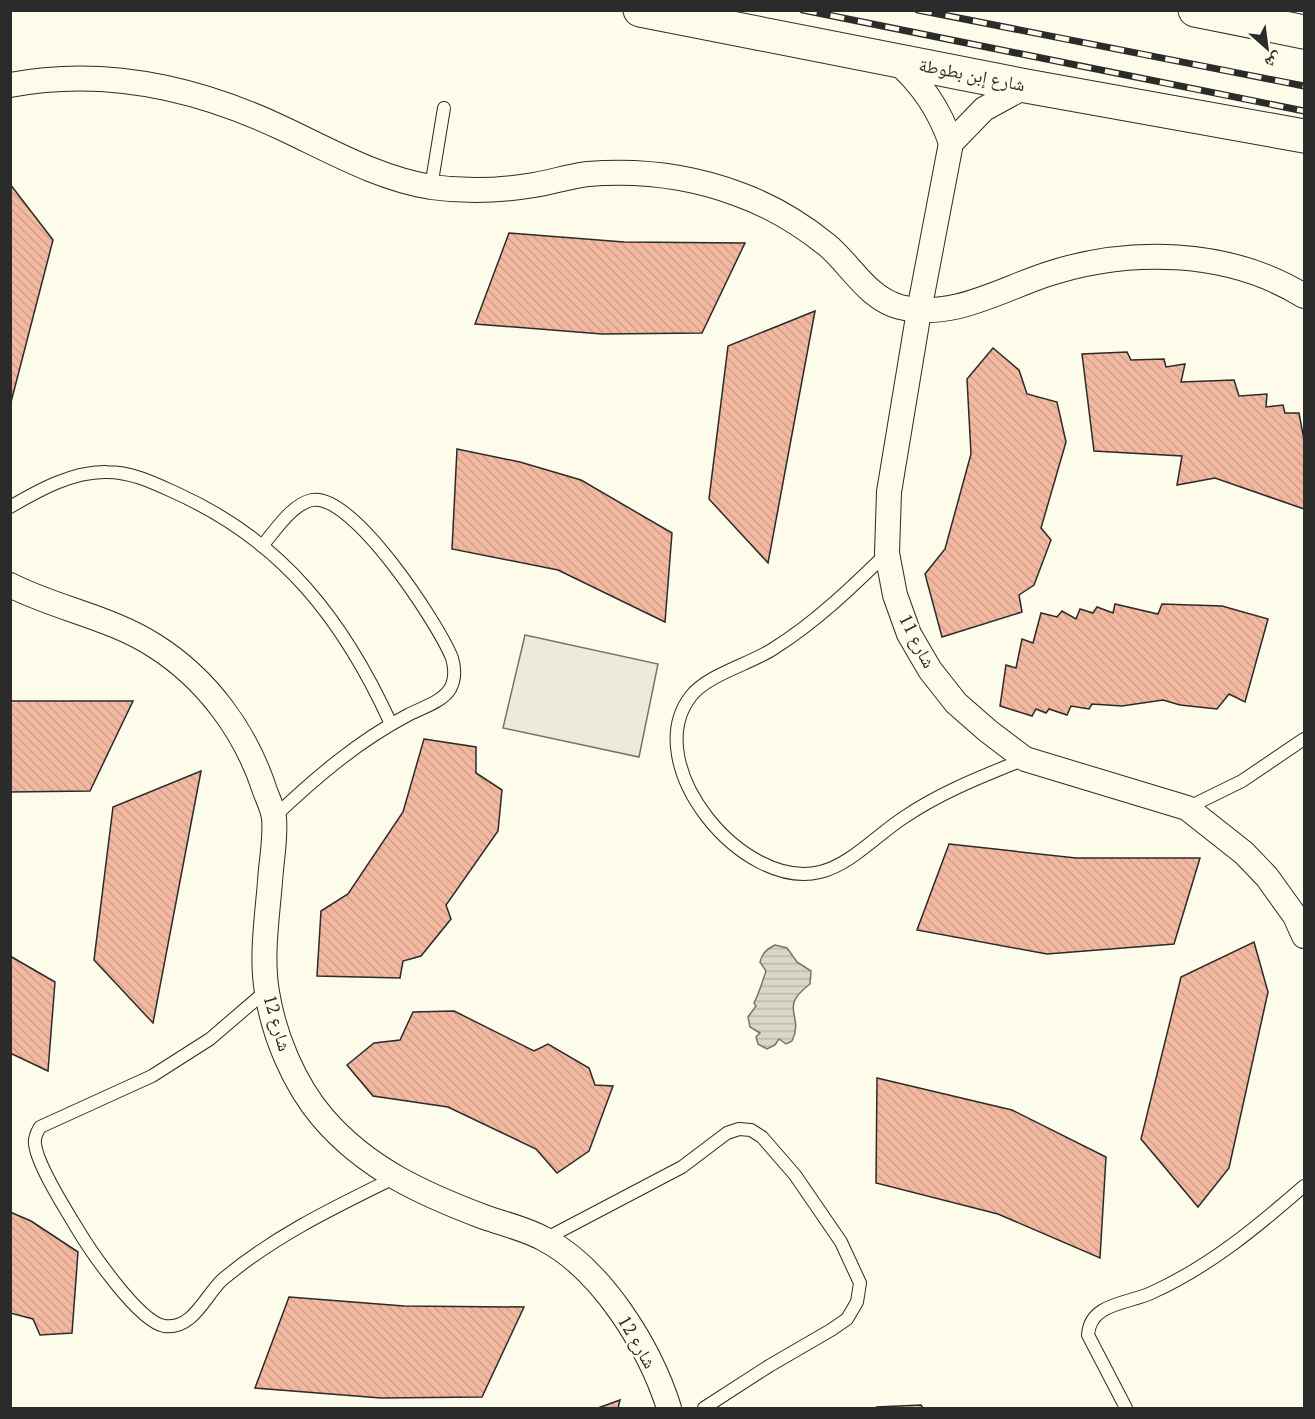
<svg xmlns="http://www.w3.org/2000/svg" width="1315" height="1419" viewBox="0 0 1315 1419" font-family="'PT Serif','Noto Naskh Arabic',serif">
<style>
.green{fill:#ecebdb;stroke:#74746e;stroke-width:1.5}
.water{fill:url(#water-rules);stroke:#74746e;stroke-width:1.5}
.building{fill:url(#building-back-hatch);stroke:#2b2b2b;stroke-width:1.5}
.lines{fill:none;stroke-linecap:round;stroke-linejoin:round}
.lane-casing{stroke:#2b2b2b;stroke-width:14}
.street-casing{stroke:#2b2b2b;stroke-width:26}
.secondary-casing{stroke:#2b2b2b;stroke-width:35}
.lane{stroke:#fdfbea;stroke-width:12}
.street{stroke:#fdfbea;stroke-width:24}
.secondary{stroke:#fdfbea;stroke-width:33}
.rail-casing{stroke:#2b2b2b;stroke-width:7}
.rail{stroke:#fdfbea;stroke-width:4.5;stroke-dasharray:14;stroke-linecap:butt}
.labels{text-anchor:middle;stroke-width:4.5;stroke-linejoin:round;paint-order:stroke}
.street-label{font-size:18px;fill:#2b2b2b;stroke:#fdfbea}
</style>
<defs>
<pattern id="water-rules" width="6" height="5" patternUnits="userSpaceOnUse" patternTransform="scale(1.5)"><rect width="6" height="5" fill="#d8d7c9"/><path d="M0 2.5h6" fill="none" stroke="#bab9ad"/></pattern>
<pattern id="building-back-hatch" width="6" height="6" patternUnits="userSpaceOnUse" patternTransform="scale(1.5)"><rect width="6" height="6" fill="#f2b8a0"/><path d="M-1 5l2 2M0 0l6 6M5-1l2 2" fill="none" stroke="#d09e8a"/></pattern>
</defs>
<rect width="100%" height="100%" fill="#fdfbea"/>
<!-- green -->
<path class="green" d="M525,635L658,664L639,757L503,728Z"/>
<!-- water -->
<path class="water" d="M775,945L787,948L797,962L811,971L810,984C777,1009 805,1014 792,1041L786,1044L779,1039L775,1045L767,1049L758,1044L756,1037L760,1033L750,1027L748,1017L756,1006L754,1003C759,993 762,983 766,971L760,962C762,953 767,949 775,945Z"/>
<!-- building -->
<g class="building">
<path d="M10,184L53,240L10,406Z"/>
<path d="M509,233L624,242L745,243L702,333L602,334L475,324Z"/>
<path d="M815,311L768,563L709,499L728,346Z"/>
<path d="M993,348L1019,370L1027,394L1057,402L1066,442L1041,528L1051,540L1034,585L1019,595L1022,612L942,637L925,574L945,549L971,454L967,379Z"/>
<path d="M1127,352L1131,360L1164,359L1166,367L1185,364L1181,382L1234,380L1239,396L1267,394L1266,407L1283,405L1285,413H1299L1304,440V509L1215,478L1177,485L1182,456L1094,451L1082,354Z"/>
<path d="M457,449L520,462L581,480L672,533L665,622L558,570L452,549Z"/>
<path d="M1115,604L1158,614L1162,604L1222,606L1268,619L1245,702L1229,694L1217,709L1180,705L1163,700L1122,706L1092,704L1089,709L1071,706L1067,715L1049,709L1046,713L1036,709L1032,716L1000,706L1006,665L1016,668L1022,639L1033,643L1041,613L1057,617L1062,611L1076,619L1080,609L1093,613L1097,607L1113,613Z"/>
<path d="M10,700L13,701H133L90,791L10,792Z"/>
<path d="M424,739L476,747V773L502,790L498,831L446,905L451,919L421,956L403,961L400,978L317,976L321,911L348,894L403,812Z"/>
<path d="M201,771L153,1023L94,960L113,807Z"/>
<path d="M949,844L1076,858H1200L1174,944L1047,954L917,930Z"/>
<path d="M1254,942L1268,992L1229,1168L1198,1207L1141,1139L1181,977Z"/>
<path d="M10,956L55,982L48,1071L10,1053Z"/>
<path d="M454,1011L534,1051L548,1044L589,1068L595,1085L613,1086L589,1151L557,1173L536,1149L448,1107L373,1096L347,1065L374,1043L400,1040L413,1012Z"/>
<path d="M877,1078L1012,1110L1106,1157L1100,1258L998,1214L876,1183Z"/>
<path d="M10,1212L31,1221L78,1252L72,1333L40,1335L33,1319L10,1313Z"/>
<path d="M289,1297L404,1306L524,1307L482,1397L381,1398L255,1388Z"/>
<path d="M620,1400L618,1408H598Z"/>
<path d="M921,1405L923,1408L876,1407Z"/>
</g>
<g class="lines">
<defs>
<g id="lane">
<path d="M431,187L444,108"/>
<path d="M10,507C39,490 73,471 107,472C132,472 154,483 176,493C283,541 344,621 391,724"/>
<path d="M262,546C275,531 292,504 312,500C352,492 438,623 452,658C455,668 455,680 450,689C442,702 421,708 408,715C358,741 314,779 274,817"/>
<path d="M887,553C851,588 816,622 773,649C750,664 707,675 691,696C638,764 743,891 820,872C850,865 877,835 903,818C941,792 983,776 1025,759"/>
<path d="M1187,808L1242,781L1304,739"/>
<path d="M266,991L210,1039L152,1076L40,1127C37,1132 34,1138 35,1144C37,1164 64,1207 75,1225C89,1249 138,1321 164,1326C193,1330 205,1296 222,1280C274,1236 333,1208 394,1178"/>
<path d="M545,1239L682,1167L727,1133L739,1129L751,1130L762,1137L795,1175L841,1242L860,1283L857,1302L847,1319L831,1330L769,1366L704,1408"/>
<path d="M1126,1408L1088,1335C1090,1303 1127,1304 1151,1293C1209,1267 1257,1227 1304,1186"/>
</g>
<g id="street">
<path d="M895,60C922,84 939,109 951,143"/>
<path d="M10,85C105,67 198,88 284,129C333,152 378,178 431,187C466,192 499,191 534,185C552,182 570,176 588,174C639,170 690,176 738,194C769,205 801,224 827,245C851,265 867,298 900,307C950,320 998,291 1045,275C1128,247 1228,249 1304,296"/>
<path d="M1026,86L984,109L951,143L919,311L889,492L887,553L895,595L909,634L930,670L956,703L988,731L1025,759L1187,808L1244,853L1267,877L1295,916L1304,936"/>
<path d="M10,585C57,609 110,617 155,646C207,679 246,732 265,791C268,799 273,809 274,818C276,839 271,862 270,882C267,918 261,957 267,992C274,1036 294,1084 323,1118C367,1169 423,1194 484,1217C504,1224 526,1229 544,1239C602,1269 650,1348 669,1408"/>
</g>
<g id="secondary">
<path d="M640,10L1026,86L1304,136"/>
<path d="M1195,10L1304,32"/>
</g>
</defs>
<!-- lane casing -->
<use href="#lane" class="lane-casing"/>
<!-- street casing -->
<use href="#street" class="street-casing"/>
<!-- secondary casing -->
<use href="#secondary" class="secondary-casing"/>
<!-- lane -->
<use href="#lane" class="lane"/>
<!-- street -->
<use href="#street" class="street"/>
<!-- secondary -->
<use href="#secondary" class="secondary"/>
<defs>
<g id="rail">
<path d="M803,10L1304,111"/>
<path d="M918,10L1304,86"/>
</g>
</defs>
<!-- rail casing -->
<use href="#rail" class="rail-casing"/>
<!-- rail -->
<use href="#rail" class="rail"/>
</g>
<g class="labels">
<!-- street labels -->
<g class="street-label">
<text transform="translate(972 75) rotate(11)" y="6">شارع إبن بطوطة</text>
<text transform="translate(917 641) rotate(63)" y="6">شارع 11</text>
<text transform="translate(277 1023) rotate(74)" y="6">شارع 12</text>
<text transform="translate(637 1342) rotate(60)" y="6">شارع 12</text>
</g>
</g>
<!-- border -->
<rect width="1315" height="1419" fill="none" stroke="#2b2b2b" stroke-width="24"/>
<!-- north arrow -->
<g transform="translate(1267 48) rotate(152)" stroke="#fdfbea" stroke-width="4.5" paint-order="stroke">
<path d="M0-4.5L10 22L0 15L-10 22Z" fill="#2b2b2b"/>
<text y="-9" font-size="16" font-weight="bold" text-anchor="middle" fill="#2b2b2b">ش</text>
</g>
</svg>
